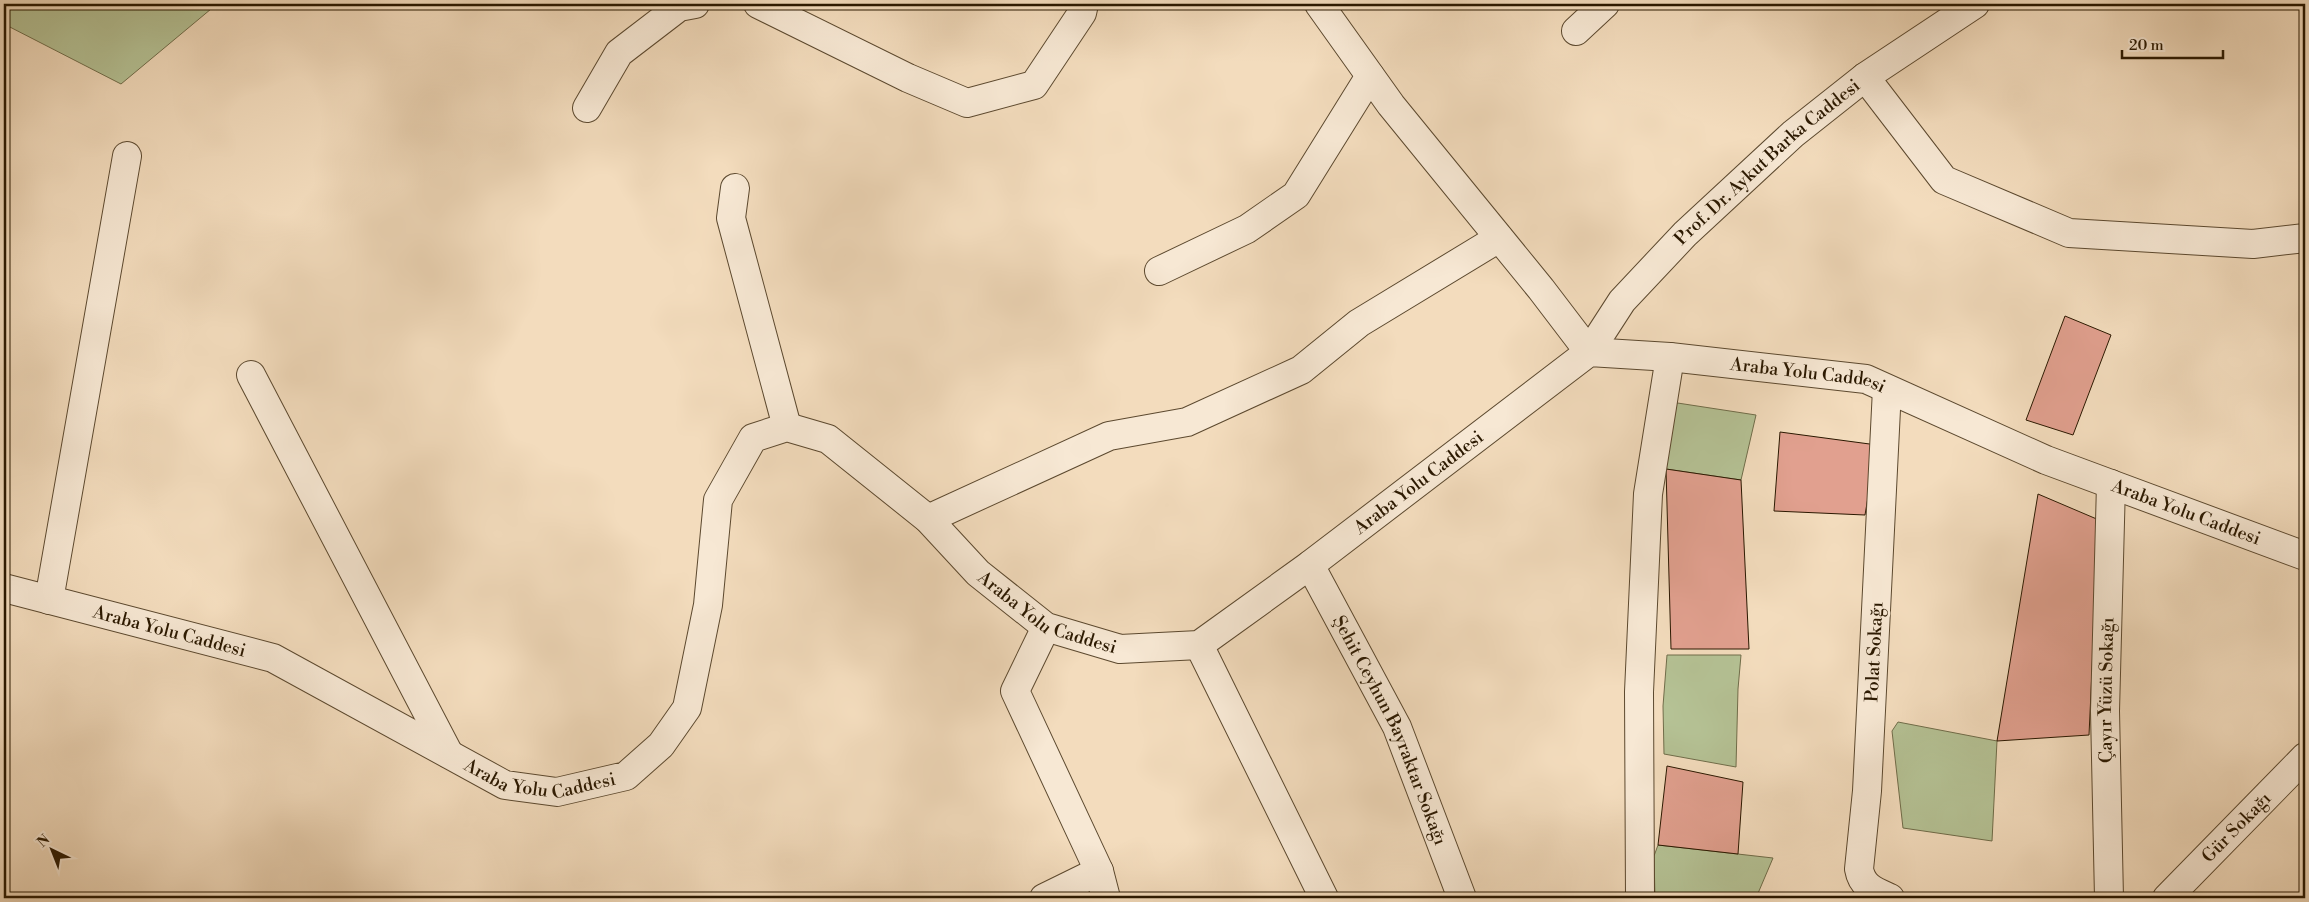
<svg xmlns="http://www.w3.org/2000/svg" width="2309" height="902" viewBox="0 0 2309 902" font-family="'Libre Bodoni',serif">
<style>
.green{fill:#b5c295;stroke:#706d4a}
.building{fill:#e1a08f;stroke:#2a1800}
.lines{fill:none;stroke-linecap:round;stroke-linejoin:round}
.minor-casing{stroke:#5c492f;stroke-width:30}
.minor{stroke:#f7e8d4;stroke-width:28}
.labels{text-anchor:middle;stroke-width:5;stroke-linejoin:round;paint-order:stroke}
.street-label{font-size:18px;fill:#2a1800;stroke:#f7e8d4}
</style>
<rect width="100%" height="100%" fill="#f3dcbd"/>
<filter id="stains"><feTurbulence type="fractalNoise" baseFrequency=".004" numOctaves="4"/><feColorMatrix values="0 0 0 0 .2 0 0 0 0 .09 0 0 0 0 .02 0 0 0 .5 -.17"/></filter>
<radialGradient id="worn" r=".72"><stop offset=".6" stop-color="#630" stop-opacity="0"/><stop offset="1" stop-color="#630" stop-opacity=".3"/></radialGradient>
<!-- green -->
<g class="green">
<path d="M4,4H217L121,84L4,24Z"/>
<path d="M1671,402L1756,415L1741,480L1666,469Z"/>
<path d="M1667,655H1741L1738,689L1736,767L1664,754L1663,706Z"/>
<path d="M1898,722L1997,741L1992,841L1903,828L1892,731Z"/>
<path d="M1658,845L1773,858L1756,898H1655L1654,856Z"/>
</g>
<!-- building -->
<g class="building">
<path d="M2065,316L2111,335L2073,435L2026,420Z"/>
<path d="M1780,432L1877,445L1865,515L1774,511Z"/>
<path d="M1666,469L1741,480L1749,649H1671Z"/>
<path d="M2038,494L2099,520L2089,735L1997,741Z"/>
<path d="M1667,766L1743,782L1738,854L1658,845Z"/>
</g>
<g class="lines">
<defs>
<g id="minor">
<path d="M758,4L908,78L967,103L1034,85L1082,13L1084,4"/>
<path d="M1319,4L1391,105L1541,289L1589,352"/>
<path d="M1576,31L1605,4"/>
<path d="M1865,77L1944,180L2069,233L2253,244L2305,238"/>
<path d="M587,108L619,53L679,7L695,4"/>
<path d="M735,188L731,218L787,427"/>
<path d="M1159,271L1247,229L1296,195L1370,76"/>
<path id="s1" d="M1589,352L1622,301L1685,234L1793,134L1865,77L1975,4"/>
<path d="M251,375L449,754"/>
<path d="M1887,389L1867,791L1859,869C1862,887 1875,891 1890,898"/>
<path d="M928,519L1109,436L1187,422L1301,370L1359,323L1499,238"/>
<path id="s2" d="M1310,565L1397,727L1462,898"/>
<path id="s3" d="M4,588L273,658L505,785L557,792L626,776L661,745L687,708L708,605L718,500L753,438L787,427L828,439L928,519L978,573L1046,627L1120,649L1199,645L1310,565L1589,352L1670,357L1866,379L2046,460L2305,556"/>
<path d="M49,600L127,156"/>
<path d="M1046,627L1015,691L1099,871L1106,898"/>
<path d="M1199,645L1324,898"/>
<path d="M1044,898L1099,871"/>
<path d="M1640,898L1639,692L1648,494L1670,357"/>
<path id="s4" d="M2109,898L2105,711L2111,484"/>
<path id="s5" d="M2167,898L2305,757"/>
</g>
</defs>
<!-- minor casing -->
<use href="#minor" class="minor-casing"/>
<!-- minor -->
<use href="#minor" class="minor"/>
</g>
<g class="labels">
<!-- street labels -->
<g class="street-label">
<text dy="6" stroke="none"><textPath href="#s1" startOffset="262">Prof. Dr. Aykut Barka Caddesi</textPath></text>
<text dy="6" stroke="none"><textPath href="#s3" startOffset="2271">Araba Yolu Caddesi</textPath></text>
<text dy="6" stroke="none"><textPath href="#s3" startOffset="1836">Araba Yolu Caddesi</textPath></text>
<text dy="6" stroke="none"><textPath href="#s3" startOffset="2676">Araba Yolu Caddesi</textPath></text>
<text dy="6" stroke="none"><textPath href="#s3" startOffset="1401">Araba Yolu Caddesi</textPath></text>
<text dy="6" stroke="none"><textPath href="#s3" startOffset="171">Araba Yolu Caddesi</textPath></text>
<text transform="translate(1874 652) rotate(-87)" y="6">Polat Sokağı</text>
<text dy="6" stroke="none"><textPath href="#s4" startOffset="208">Çayır Yüzü Sokağı</textPath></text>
<text dy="6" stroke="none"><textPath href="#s2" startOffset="184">Şehit Ceyhun Bayraktar Sokağı</textPath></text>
<text dy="6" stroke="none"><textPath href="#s3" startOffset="576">Araba Yolu Caddesi</textPath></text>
<text dy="6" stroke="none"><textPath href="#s5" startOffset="99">Gür Sokağı</textPath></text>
</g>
</g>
<!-- margin -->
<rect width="2309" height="902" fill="none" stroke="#f3dcbd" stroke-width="20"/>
<rect x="5" y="5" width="2299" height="892" fill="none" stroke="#2a1800" stroke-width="2.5"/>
<rect x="10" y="10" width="2289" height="882" fill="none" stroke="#2a1800"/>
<!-- north arrow -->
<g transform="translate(52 850) rotate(317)" stroke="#f7e8d4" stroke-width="4" paint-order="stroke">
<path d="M0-4L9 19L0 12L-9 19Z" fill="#2a1800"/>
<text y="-8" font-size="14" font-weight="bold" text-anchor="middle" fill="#2a1800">N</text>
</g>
<!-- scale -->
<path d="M2122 50v8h101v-8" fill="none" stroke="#2a1800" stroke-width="2.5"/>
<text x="2129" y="50" font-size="15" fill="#2a1800" stroke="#f7e8d4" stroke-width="4" paint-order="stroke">20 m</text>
<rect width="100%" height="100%" filter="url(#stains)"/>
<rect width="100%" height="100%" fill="url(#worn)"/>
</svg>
